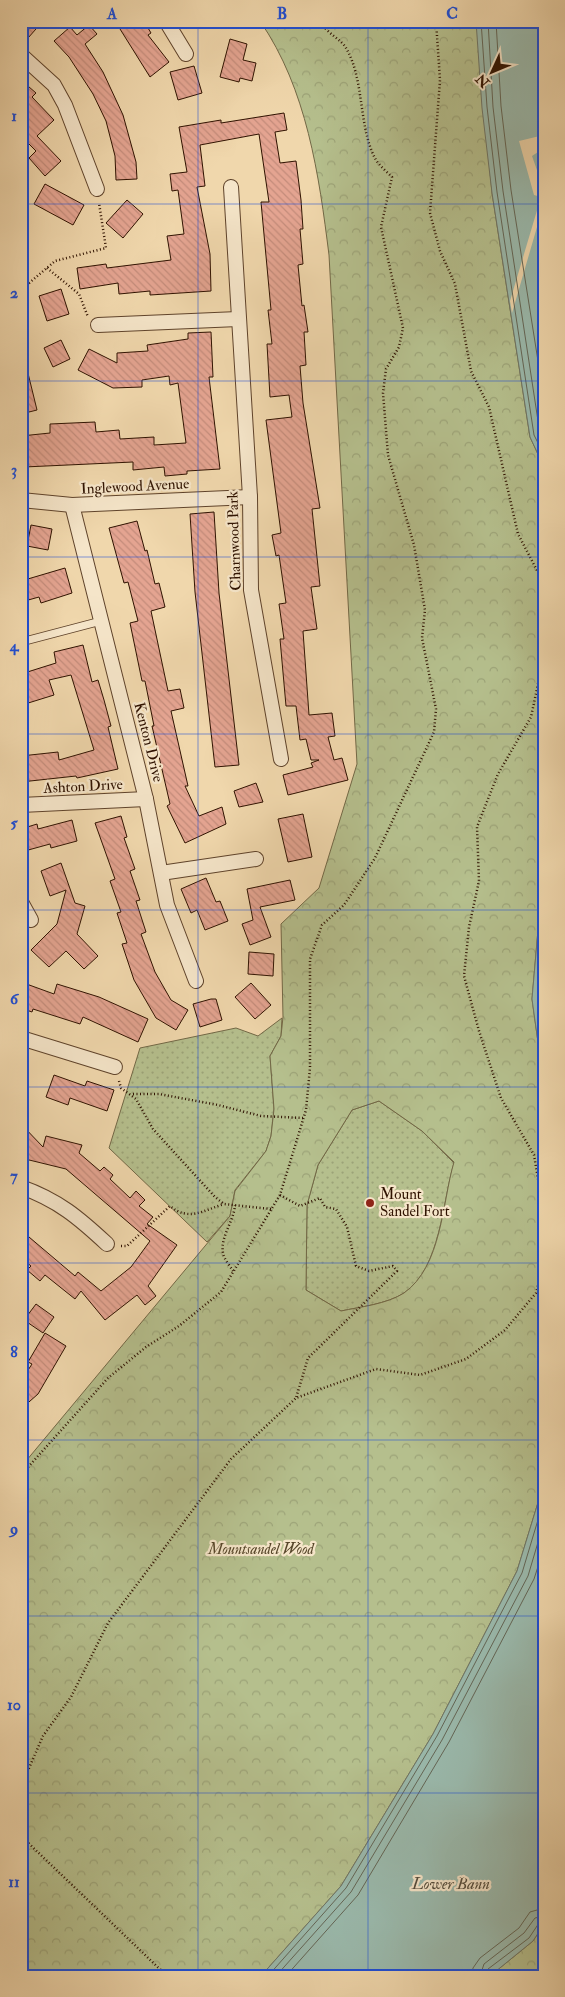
<svg xmlns="http://www.w3.org/2000/svg" width="565" height="1997" viewBox="0 0 565 1997" font-family="'IM FELL Double Pica',serif">
<style>
.grass{fill:url(#grass-dots);stroke:#726846}
.forest{fill:url(#forest-crowns);stroke:#726846;fill-rule:evenodd}
.water{fill:#9ab9ac;stroke:#6f7667}
.pier{fill:#f0d7ac}
.lines{fill:none;stroke-linecap:round;stroke-linejoin:round}
.shore{stroke:#646656;stroke-width:1}
.building{fill:url(#building-back-hatch);stroke:#2f1200}
.service-casing{stroke:#5f432b;stroke-width:9}
.minor-casing{stroke:#5f432b;stroke-width:16}
.path{stroke:#2f1200;stroke-width:2.5;stroke-dasharray:1 2.5;stroke-linecap:butt}
.service{stroke:#f5e5c9;stroke-width:7}
.minor{stroke:#f5e5c9;stroke-width:14}
.grid{fill:none;stroke:#1d4ed8;stroke-width:1;stroke-opacity:0.55}
.poi-dot{fill:#8f2418;stroke:#f5e5c9;stroke-width:2}
.labels{text-anchor:middle;stroke-width:4.5;stroke-linejoin:round;paint-order:stroke}
.street-label{font-size:15px;fill:#2f1200;stroke:#f5e5c9}
.poi-label{font-size:15px;fill:#2f1200;stroke:#f5e5c9;text-anchor:start}
.park-label{font-size:15px;font-style:italic;fill:#57462a;stroke:#f5e5c9}
.water-label{font-size:16px;font-style:italic;fill:#544c3c;stroke:#f5e5c9}
.neatline{fill:none;stroke:#1d4ed8;stroke-width:2}
.grid-label{font-size:16px;text-anchor:middle;font-weight:bold;fill:#1d4ed8}
</style>
<defs>
<pattern id="grass-dots" width="8" height="8" patternUnits="userSpaceOnUse" patternTransform="scale(1.25)"><rect width="8" height="8" fill="#b5bf8d"/><path d="M2 2h.1M6 6h.1" fill="none" stroke="#9ca378" stroke-width="1.8" stroke-linecap="round"/></pattern>
<pattern id="forest-crowns" width="20" height="18" patternUnits="userSpaceOnUse" patternTransform="scale(1.25)"><rect width="20" height="18" fill="#b5bf8d"/><path d="M2 6a3 3 0 1 1 6 0M12 15a3 3 0 1 1 6 0" fill="none" stroke="#9ca378"/></pattern>
<pattern id="building-back-hatch" width="6" height="6" patternUnits="userSpaceOnUse" patternTransform="scale(1.25)"><rect width="6" height="6" fill="#e4a491"/><path d="M-1 5l2 2M0 0l6 6M5-1l2 2" fill="none" stroke="#c48c7b"/></pattern>
</defs>
<rect width="100%" height="100%" fill="#f0d7ac"/>
<filter id="stains"><feTurbulence type="fractalNoise" baseFrequency=".004" numOctaves="4"/><feColorMatrix values="0 0 0 0 .2 0 0 0 0 .09 0 0 0 0 .02 0 0 0 .5 -.17"/></filter>
<radialGradient id="worn" r=".72"><stop offset=".6" stop-color="#630" stop-opacity="0"/><stop offset="1" stop-color="#630" stop-opacity=".3"/></radialGradient>
<!-- grass -->
<g class="grass">
<path d="M282,1018L281,1036L270,1056L274,1109L271,1136L266,1151L235,1190L230,1216L207,1242L109,1148L140,1048L236,1028L258,1036Z"/>
<path d="M379,1101L422,1131L454,1163C442,1202 441,1268 404,1293C387,1304 360,1307 341,1311L306,1290L307,1205L318,1165L352,1110Z"/>
</g>
<!-- forest -->
<g class="forest">
<path d="M260,21H476L477,25L492,193L530,437L544,467V861L532,999L544,1085V1483L517,1571L433,1734L341,1886L261,1976H21V1467L230,1216L235,1191L266,1151L271,1136L274,1109L270,1056L281,1036L283,1017L281,924L319,888L357,764L329,255C319,175 307,89 260,21ZM379,1101L422,1131L454,1162C442,1203 442,1266 404,1293C387,1304 360,1307 341,1311L306,1290L307,1205L318,1165L352,1110Z"/>
<path d="M544,1924V1976H490L533,1941Z"/>
</g>
<!-- water -->
<g class="water">
<path d="M476,21H544V467L530,437L492,193L482,108Z"/>
<path d="M544,861V1085L532,999Z"/>
<path d="M544,1483V1924L533,1941L490,1976H261L341,1886L433,1734L517,1571Z"/>
</g>
<!-- pier -->
<path class="pier" d="M544,135V159L541,150L532,156L544,190V203L512,313L510,301L541,197L534,195L519,141Z"/>
<g class="lines">
<!-- shore -->
<g class="shore">
<path d="M481,21L487,107L497,192L534,435L544,455"/>
<path d="M488,21L493,107L503,191L540,434L544,441"/>
<path d="M496,21L501,106L511,190L544,399"/>
<path d="M544,923L538,999L544,1048"/>
<path d="M268,1976L346,1888L437,1736L522,1573L544,1500"/>
<path d="M276,1976L351,1892L442,1740L528,1576L544,1522"/>
<path d="M286,1976L358,1895L449,1742L534,1579L544,1548"/>
<path d="M472,1976L473,1968L480,1958L519,1928L530,1912L544,1908"/>
<path d="M480,1976L484,1964L524,1933L535,1918L544,1916"/>
<path d="M486,1976L488,1969L529,1938L539,1923L544,1922"/>
</g>
</g>
<!-- building -->
<g class="building">
<path d="M21,21H43L21,46Z"/>
<path d="M115,21H144L151,33L148,35L169,62L150,77Z"/>
<path d="M89,25L97,34L85,44L103,72L123,115L136,162L137,179L116,180L115,156L106,121L93,94L69,57L54,41L70,27L77,35Z"/>
<path d="M230,39L247,44L243,60L256,63L252,81L240,78L239,82L220,77Z"/>
<path d="M194,66L202,93L178,100L170,72Z"/>
<path d="M21,80L36,93L32,97L54,120L37,136L61,161L45,176L29,158L36,151L21,136Z"/>
<path d="M284,113L287,130L275,132L280,163L296,161L301,200L303,229H300L303,264L298,265L302,306L304,305L308,332H304L306,365L300,366L303,403L320,508L312,509L320,586L311,587L317,629L303,631L309,715L332,713L335,736L328,737L334,760L342,758L348,780L288,795L283,775L313,767L311,763L319,760H311L306,739L300,740L296,706H286L280,639H284L279,604L286,603L279,555L276,556L272,535L281,533L266,420L292,417L289,395L270,397L267,344H272L268,310H271L261,202H269L259,134L200,145L205,186L197,187L210,254L211,291L150,295V291L119,294L118,283L80,289L77,268L106,264L107,268L171,260L167,236L184,234L178,190L172,191L170,174L187,172L179,127L221,120V123Z"/>
<path d="M45,184L84,205L73,225L34,204Z"/>
<path d="M127,200L143,214L123,238L106,223Z"/>
<path d="M61,289L69,314L47,321L39,296Z"/>
<path d="M211,332L213,377H209L220,469L187,471V474L165,476L164,467L133,470V462L24,467L21,436L50,433V424L95,422L96,432L119,430L120,439L154,437V445L186,443L178,383L170,385L169,376L142,380V387L113,388L78,370L89,349L117,363V353L148,351L147,345L188,339V333Z"/>
<path d="M61,340L70,359L53,367L44,348Z"/>
<path d="M21,365H26L37,410L21,414Z"/>
<path d="M214,512L219,593L239,765L215,767L195,592L190,514Z"/>
<path d="M137,521L145,551L147,550L155,584L159,583L165,607L151,611L168,691L180,689L184,708L171,711L188,786H185L199,816L222,807L226,824L185,843L167,806L170,804L152,726H154L145,681H142L130,623L138,621L128,582L124,583L109,528Z"/>
<path d="M31,525L52,529L48,550L27,546Z"/>
<path d="M65,568L72,593L41,603L39,597L21,602V581Z"/>
<path d="M83,645L92,682L98,680L104,700L111,726L108,727L118,769L77,778L76,776L21,782V756L58,752L59,760L94,750L71,675L49,680L54,695L25,704L21,693V674L56,663L54,652Z"/>
<path d="M256,783L263,802L239,807L234,791Z"/>
<path d="M303,814L312,857L288,862L278,819Z"/>
<path d="M121,816L127,837L124,838L135,869L130,871L140,900L136,901L146,932L141,934L155,972L171,1000L188,1010L176,1030L156,1018L134,980L122,944L127,943L117,913L121,912L110,881L115,879L95,823Z"/>
<path d="M72,820L77,841L51,848L50,844L21,852V829L37,824L38,829Z"/>
<path d="M61,863L75,903L85,906L77,934L98,956L84,969L66,951L49,967L31,950L57,924L66,890L50,896L41,871Z"/>
<path d="M206,878L216,902L220,901L228,921L205,930L197,910L191,913L181,889Z"/>
<path d="M290,880L295,900L260,907L271,937L250,945L242,924L253,920L247,889Z"/>
<path d="M249,952L274,954L273,976L248,974Z"/>
<path d="M21,982L54,994L57,984L99,997L148,1019L138,1042L83,1017L80,1024L33,1009L32,1012L21,1008Z"/>
<path d="M251,983L271,1005L255,1019L235,997Z"/>
<path d="M211,999H216L222,1020L200,1027L193,1004Z"/>
<path d="M54,1075L85,1086L87,1081L114,1090L107,1111L70,1098L68,1105L46,1097Z"/>
<path d="M21,1124L43,1147L46,1136L82,1145L79,1153L100,1171L104,1167L113,1175L110,1179L130,1198L136,1191L145,1200L139,1206L153,1217L147,1224L177,1245L148,1286L156,1296L145,1305L137,1295L105,1320L81,1291L75,1299L45,1275L40,1281L27,1270L31,1266L21,1258V1246L29,1237L75,1276L78,1272L101,1291L131,1267L150,1241L66,1169L21,1158Z"/>
<path d="M36,1304L54,1317L43,1333L24,1320Z"/>
<path d="M45,1333L66,1346L38,1394L21,1409V1381L32,1364L28,1362Z"/>
</g>
<g class="lines">
<defs>
<path id="service" d="M25,641L101,621"/>
<g id="minor">
<path d="M166,21L186,54"/>
<path d="M21,55L54,85L65,105L97,189"/>
<path d="M231,187L250,497L251,590L281,759"/>
<path d="M98,325L238,319"/>
<path d="M21,500L72,505L250,497"/>
<path d="M72,505L146,799L167,905L196,981"/>
<path d="M21,805L146,799"/>
<path d="M161,873L256,859"/>
<path d="M21,902L31,920"/>
<path d="M21,1038L115,1067"/>
<path d="M21,1187C58,1200 79,1218 107,1244"/>
</g>
</defs>
<!-- service casing -->
<use href="#service" class="service-casing"/>
<!-- minor casing -->
<use href="#minor" class="minor-casing"/>
<!-- path -->
<g class="path">
<path d="M436,21L440,80L430,213L440,251L455,284L471,371L489,407L518,534L541,578L544,592"/>
<path d="M47,268L79,294L88,317"/>
<path d="M21,290L55,261L106,248L99,203"/>
<path d="M544,656L531,717L498,774L477,827L479,881L469,927L464,976L479,1031L501,1098L534,1155L544,1214"/>
<path d="M119,1081L121,1088L136,1099L153,1129L215,1197L224,1204L271,1209"/>
<path d="M133,1094H159L218,1105L261,1116L304,1118"/>
<path d="M280,1195L300,1206L320,1198L325,1207L336,1209L347,1227L356,1266L369,1271L393,1266L397,1271L308,1358L296,1398"/>
<path d="M121,1246H127L170,1206C189,1222 204,1210 224,1204"/>
<path d="M233,1271C230,1266 224,1259 223,1253C220,1237 234,1221 235,1205"/>
<path d="M21,1475L108,1378L146,1347L179,1326L221,1292L280,1195L306,1110L310,1068V959L322,925L344,905L375,858L434,732L436,709L422,638L425,610L414,545L388,455L383,393L386,369L399,347L403,328L381,227L392,177C387,172 380,166 376,160C358,128 365,80 346,48C341,39 327,34 320,21"/>
<path d="M21,1780L26,1775L43,1736L71,1697L108,1623L231,1459L296,1398L376,1369L420,1375L466,1359L505,1330L536,1293L544,1263"/>
<path d="M21,1836L167,1976"/>
<path d="M536,1976L544,1966"/>
</g>
<!-- service -->
<use href="#service" class="service"/>
<!-- minor -->
<use href="#minor" class="minor"/>
</g>
<!-- grid -->
<path class="grid" d="M198,21V1976M368,21V1976M21,204H544M21,381H544M21,557H544M21,734H544M21,910H544M21,1087H544M21,1263H544M21,1440H544M21,1616H544M21,1793H544"/>
<!-- markers -->
<circle class="poi-dot" cx="370" cy="1203" r="5"/>
<g class="labels">
<!-- street labels -->
<g class="street-label">
<text transform="translate(135 486) rotate(-3)" y="5">Inglewood Avenue</text>
<text transform="translate(234 541) rotate(-92)" y="5">Charnwood Park</text>
<text transform="translate(149 742) rotate(76)" y="5">Kenton Drive</text>
<text transform="translate(83 786) rotate(-3)" y="5">Ashton Drive</text>
</g>
<!-- poi labels -->
<g class="poi-label">
<text x="380" y="1199">Mount<tspan x="380" dy="17">Sandel Fort</tspan></text>
</g>
<!-- park labels -->
<g class="park-label">
<text x="261" y="1554">Mountsandel Wood</text>
</g>
<!-- water labels -->
<g class="water-label">
<text x="451" y="1889">Lower Bann</text>
</g>
</g>
<!-- margin -->
<rect width="565" height="1997" fill="none" stroke="#f0d7ac" stroke-width="55"/>
<!-- north arrow -->
<g transform="translate(492 72) rotate(226)" stroke="#f5e5c9" stroke-width="4" paint-order="stroke">
<path d="M0-4L9 19L0 12L-9 19Z" fill="#2f1200"/>
<text y="-8" font-size="14" font-weight="bold" text-anchor="middle" fill="#2f1200">N</text>
</g>
<rect x="28" y="28" width="510" height="1942" class="neatline"/>
<g class="grid-label">
<text x="112" y="19">A</text>
<text x="282" y="19">B</text>
<text x="452" y="19">C</text>
<text x="14" y="121">1</text>
<text x="14" y="298">2</text>
<text x="14" y="475">3</text>
<text x="14" y="651">4</text>
<text x="14" y="828">5</text>
<text x="14" y="1004">6</text>
<text x="14" y="1181">7</text>
<text x="14" y="1357">8</text>
<text x="14" y="1534">9</text>
<text x="14" y="1710">10</text>
<text x="14" y="1887">11</text>
</g>
<rect width="100%" height="100%" filter="url(#stains)"/>
<rect width="100%" height="100%" fill="url(#worn)"/>
</svg>
